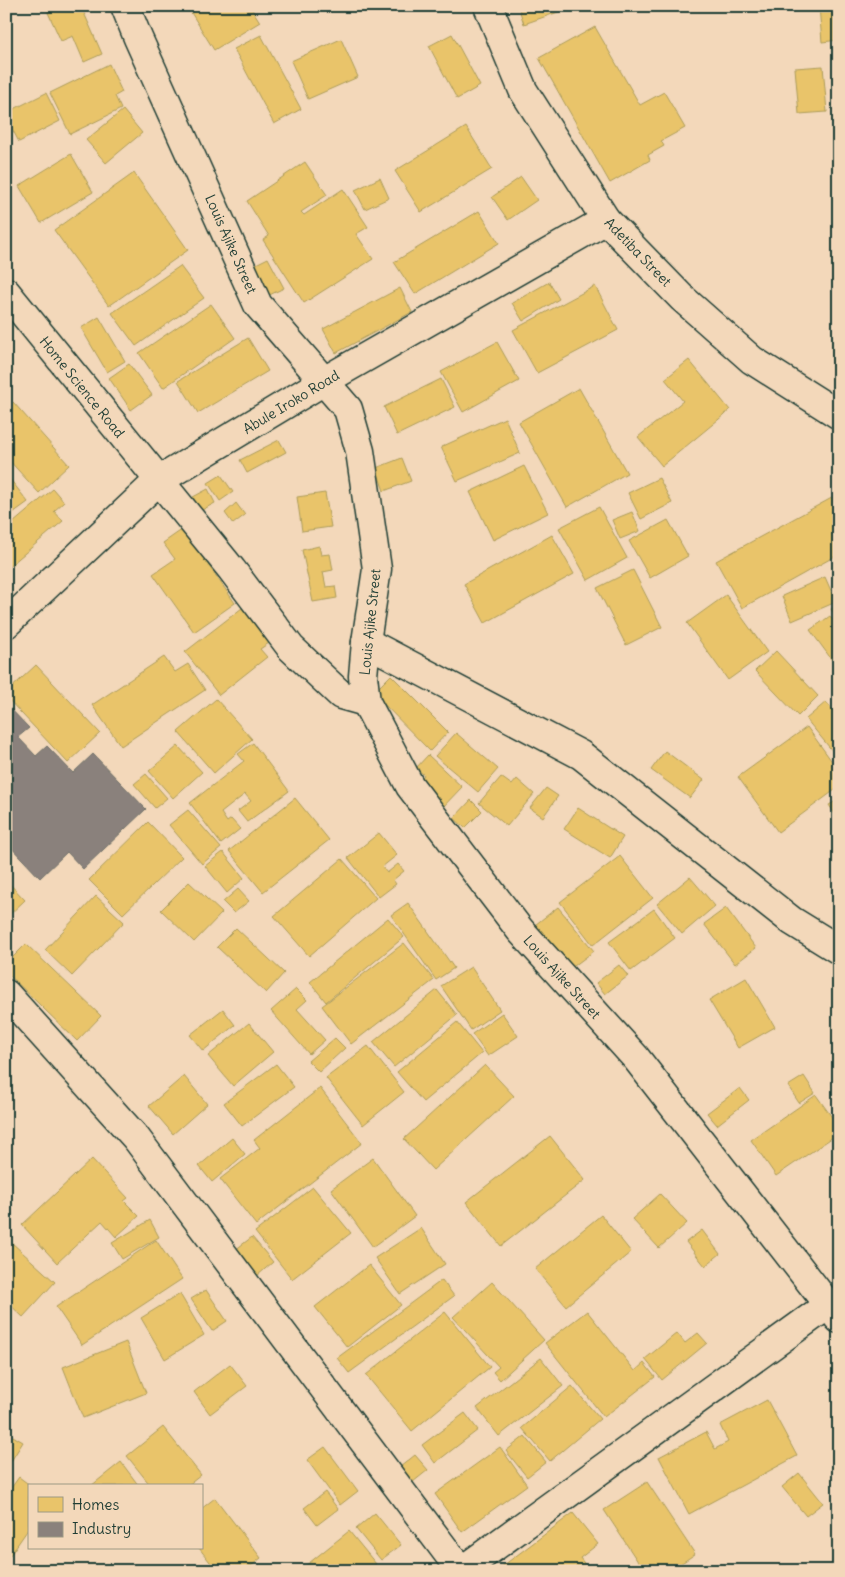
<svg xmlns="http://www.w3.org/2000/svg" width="845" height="1577" viewBox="0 0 845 1577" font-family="Delius,sans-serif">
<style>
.homes{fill:#e9c46a;stroke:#ac9c5a}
.industry{fill:#8a817c;stroke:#6a6d66}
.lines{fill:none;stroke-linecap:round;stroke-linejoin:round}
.minor-casing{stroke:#1f3d34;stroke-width:31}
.tertiary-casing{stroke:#1f3d34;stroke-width:31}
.minor{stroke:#f3d8ba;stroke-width:28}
.tertiary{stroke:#f3d8ba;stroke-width:28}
.labels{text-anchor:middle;stroke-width:5;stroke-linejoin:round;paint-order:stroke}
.street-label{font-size:14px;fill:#1f3d34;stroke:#f3d8ba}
</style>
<rect width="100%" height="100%" fill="#f3d8ba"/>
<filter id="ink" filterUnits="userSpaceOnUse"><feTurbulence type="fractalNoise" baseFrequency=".02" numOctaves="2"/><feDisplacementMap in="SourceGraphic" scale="10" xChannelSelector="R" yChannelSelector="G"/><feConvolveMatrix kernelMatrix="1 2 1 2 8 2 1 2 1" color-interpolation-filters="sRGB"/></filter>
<g filter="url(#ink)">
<!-- homes -->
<g class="homes">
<path d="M45,6H81L102,54L84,62L73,36L61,41Z"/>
<path d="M187,6H250L260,22L214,50Z"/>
<path d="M518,6H563L564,10L524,24Z"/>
<path d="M819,6H839V40L822,42Z"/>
<path d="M595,27L640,105L664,92L685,128L661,141L664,146L648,155L650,160L610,183L539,58Z"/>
<path d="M452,34L480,86L457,99L429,46Z"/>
<path d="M261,35L301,109L274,124L234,49Z"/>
<path d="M341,39L358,77L308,99L291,61Z"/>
<path d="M109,64L122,92L115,96L121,109L70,134L50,93Z"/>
<path d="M823,66L827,112L799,114L795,68Z"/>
<path d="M46,93L60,121L19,142L6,117V113Z"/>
<path d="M123,110L142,133L106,163L86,140Z"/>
<path d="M466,127L492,169L421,212L395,171Z"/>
<path d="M71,154L93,192L41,223L19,186Z"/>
<path d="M305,162L327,195L301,212L304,215L343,189L368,227L356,234L373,259L304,303L263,240L269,236L247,201Z"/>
<path d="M134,173L188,250L109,306L54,230Z"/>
<path d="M521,177L537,200L508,220L492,197Z"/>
<path d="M380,178L389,198L365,209L355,190Z"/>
<path d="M479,211L499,243L415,294L394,262Z"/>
<path d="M268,258L284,288L259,300L244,270Z"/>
<path d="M180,266L204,298L136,346L112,313Z"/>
<path d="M549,282L559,299L523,321L512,303Z"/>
<path d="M595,286L618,330L537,373L513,330Z"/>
<path d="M400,288L412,312L336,353L323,329Z"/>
<path d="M211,304L235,338L163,388L139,353Z"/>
<path d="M99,317L125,361L107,372L81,328Z"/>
<path d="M248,338L268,371L198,413L178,381Z"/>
<path d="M497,342L519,381L463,412L441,372Z"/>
<path d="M689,360L730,410L662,466L638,437L683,401L665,379Z"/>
<path d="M129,364L152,395L131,410L109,378Z"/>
<path d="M441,379L455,407L397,435L384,407Z"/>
<path d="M579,388L627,473L567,507L519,422Z"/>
<path d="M13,402L69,465L39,493L6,457V408Z"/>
<path d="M505,418L520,453L457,481L441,447Z"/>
<path d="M279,440L286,452L247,473L240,460Z"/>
<path d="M402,458L411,481L384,491L376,468Z"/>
<path d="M524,466L548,513L493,540L470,492Z"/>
<path d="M6,474L28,502L6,518Z"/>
<path d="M221,475L233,492L220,501L208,483Z"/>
<path d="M659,478L672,503L641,519L628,493Z"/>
<path d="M53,489L64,502L54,511L63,521L6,569V529Z"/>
<path d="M208,489L215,503L200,511L193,497Z"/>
<path d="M325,493L331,527L302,531L297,497Z"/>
<path d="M839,494V554L742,608L716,561Z"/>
<path d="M236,503L245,515L233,524L225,513Z"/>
<path d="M599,507L627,558L588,580L559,528Z"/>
<path d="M632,512L640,531L620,539L612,520Z"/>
<path d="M668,520L688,556L650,578L629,541Z"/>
<path d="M183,529L235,603L194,632L153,574L175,559L163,543Z"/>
<path d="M552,535L574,574L485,623L464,584Z"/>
<path d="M319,546L321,555L330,554L333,570L323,572L326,587L335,586L337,598L313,602L302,550Z"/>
<path d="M633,570L662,627L626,645L597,588Z"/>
<path d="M825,577L836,602L792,621L782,596Z"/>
<path d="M726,595L767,652L728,680L687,623Z"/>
<path d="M839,604V621L831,609Z"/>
<path d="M242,608L269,643L260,649L267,657L219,695L185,652Z"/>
<path d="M830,616L839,628V656L832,660L810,630Z"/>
<path d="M776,651L818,696L798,716L755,671Z"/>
<path d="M164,657L175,672L188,664L205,690L121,746L92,705Z"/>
<path d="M36,665L100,733L68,763L6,697V693Z"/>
<path d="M391,675L448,732L430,751L373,693Z"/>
<path d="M216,699L252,739L214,773L178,732Z"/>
<path d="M826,702L839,717V759L806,719Z"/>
<path d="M807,727L839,771V787L778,832L738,777Z"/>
<path d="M456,733L498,769L478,792L435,756Z"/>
<path d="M253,743L289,791L247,822L238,811L251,801L245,794L221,813L227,822L231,819L240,829L221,844L190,803L244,761L238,754Z"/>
<path d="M178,746L202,772L173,798L149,771Z"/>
<path d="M665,751L704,780L690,798L651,770Z"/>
<path d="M428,755L462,787L441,809L416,784L424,775L416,768Z"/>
<path d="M146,774L167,798L155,808L134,784Z"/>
<path d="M501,777L512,785L517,779L534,794L507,826L479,803Z"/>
<path d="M546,788L558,796L543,817L530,808Z"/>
<path d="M295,798L329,840L263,892L229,851Z"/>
<path d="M839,799V820L829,805Z"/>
<path d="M471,800L482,811L465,828L454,818Z"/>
<path d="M578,808L623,837L610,858L564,829Z"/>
<path d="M188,810L221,848L202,864L169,825Z"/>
<path d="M148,822L182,857L123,914L89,880Z"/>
<path d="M379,833L397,855L382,867L387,873L398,864L404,871L393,880L396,884L379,897L348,858Z"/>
<path d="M223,852L244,878L227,893L205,866Z"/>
<path d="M620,856L653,898L593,945L560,902Z"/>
<path d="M342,859L376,898L309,956L274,916Z"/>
<path d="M690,877L715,906L682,934L657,904Z"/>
<path d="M6,880L25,900L6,918Z"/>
<path d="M189,882L222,913L194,942L161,910Z"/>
<path d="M238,889L249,901L234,913L223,902Z"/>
<path d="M96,896L124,922L72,976L45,950Z"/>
<path d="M408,903L454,968L436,980L391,915Z"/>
<path d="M558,907L594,951L566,972L531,928Z"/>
<path d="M726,908L756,948L735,964L704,924Z"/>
<path d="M654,909L675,938L631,971L609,942Z"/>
<path d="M388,918L404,937L326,1002L310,982Z"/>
<path d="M236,928L284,973L266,993L217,947Z"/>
<path d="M404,943L434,980L351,1044L322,1006Z"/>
<path d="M26,944L101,1016L77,1041L6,972V964Z"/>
<path d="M619,965L628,976L605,994L596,983Z"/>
<path d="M471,967L500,1010L471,1030L441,986Z"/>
<path d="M746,978L775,1027L738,1048L709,1000Z"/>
<path d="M296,989L307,1000L297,1009L325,1040L309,1054L271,1011Z"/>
<path d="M437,990L457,1015L394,1067L373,1042Z"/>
<path d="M223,1009L235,1025L203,1051L190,1035Z"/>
<path d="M502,1013L518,1036L488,1056L472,1034Z"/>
<path d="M457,1022L482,1053L423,1102L397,1072Z"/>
<path d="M249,1023L273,1052L233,1086L208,1056Z"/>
<path d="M335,1038L345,1048L319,1072L308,1061Z"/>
<path d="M368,1046L404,1092L363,1125L326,1078Z"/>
<path d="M276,1064L294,1087L242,1126L224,1103Z"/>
<path d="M485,1065L514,1096L433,1170L404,1139Z"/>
<path d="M184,1076L207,1104L173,1134L149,1106Z"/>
<path d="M804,1076L815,1093L799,1103L788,1086Z"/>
<path d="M320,1088L362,1143L256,1225L220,1179L260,1148L254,1140Z"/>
<path d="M740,1088L749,1100L717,1125L707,1113Z"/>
<path d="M816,1095L839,1127V1133L776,1176L751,1140Z"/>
<path d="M550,1136L585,1180L501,1246L466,1202Z"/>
<path d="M232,1138L245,1154L212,1182L199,1166Z"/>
<path d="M373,1158L415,1216L373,1247L331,1189Z"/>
<path d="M92,1159L128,1198L124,1201L139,1216L116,1237L102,1221L57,1263L22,1225Z"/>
<path d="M313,1187L351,1233L292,1279L255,1232Z"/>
<path d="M660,1194L687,1223L659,1248L632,1219Z"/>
<path d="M601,1215L631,1252L566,1306L535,1269Z"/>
<path d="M150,1220L159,1237L122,1259L112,1243Z"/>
<path d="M421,1228L445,1264L400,1294L375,1258Z"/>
<path d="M702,1230L720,1254L705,1266L686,1242Z"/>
<path d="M252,1237L273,1262L257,1276L235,1250Z"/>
<path d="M156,1240L182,1279L82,1345L56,1307Z"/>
<path d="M11,1242L55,1282L23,1317L6,1301V1246Z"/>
<path d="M369,1265L401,1305L347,1347L315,1307Z"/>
<path d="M442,1280L454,1296L349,1373L337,1358Z"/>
<path d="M492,1282L544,1340L500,1380L493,1372L499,1367L453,1317Z"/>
<path d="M206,1290L227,1321L212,1331L191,1299Z"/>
<path d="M180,1294L204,1335L165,1359L141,1318Z"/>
<path d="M587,1311L635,1371L644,1363L655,1377L604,1417L545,1343Z"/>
<path d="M445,1312L490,1367L412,1431L366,1375Z"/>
<path d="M677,1333L685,1343L698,1333L707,1343L662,1380L645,1359Z"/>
<path d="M126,1342L146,1393L83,1418L63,1367Z"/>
<path d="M541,1358L563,1386L499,1436L477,1408Z"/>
<path d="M230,1364L247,1386L210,1414L194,1392Z"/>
<path d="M572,1386L600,1419L550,1461L522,1428Z"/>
<path d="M767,1400L797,1456L689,1514L659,1457L706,1432L715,1449L728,1442L720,1425Z"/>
<path d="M465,1413L478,1430L435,1463L422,1445Z"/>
<path d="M163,1427L201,1475L187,1486H151L127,1456Z"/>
<path d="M6,1432L23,1442L8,1466L6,1465Z"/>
<path d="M525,1436L546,1462L527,1477L506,1451Z"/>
<path d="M325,1447L358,1491L340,1505L307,1460Z"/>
<path d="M500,1447L527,1485L462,1532L435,1494Z"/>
<path d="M415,1455L428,1470L413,1482L400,1467Z"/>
<path d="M121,1462L139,1486H91Z"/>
<path d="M799,1473L823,1503L806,1516L782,1487Z"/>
<path d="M19,1477L31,1486H29V1528L6,1561V1495Z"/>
<path d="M647,1482L695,1554L670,1571H644L604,1510Z"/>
<path d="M325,1492L338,1509L317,1525L304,1508Z"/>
<path d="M215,1498L261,1558L245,1571H217L199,1548H201V1509Z"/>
<path d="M375,1513L401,1545L381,1560L356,1529Z"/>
<path d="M573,1513L598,1544L580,1558L590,1571H496Z"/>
<path d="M349,1531L376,1564L367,1571H299Z"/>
</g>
<!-- industry -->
<path class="industry" d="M6,704L29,728L18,737L36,756L47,746L73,773L93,754L146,809L83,869L67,852L40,878L6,842Z"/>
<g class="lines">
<defs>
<g id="minor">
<path d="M125,6L138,38L258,305L348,409L360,451L377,569L366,642L363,676L366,702L410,786L520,930L636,1058L839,1319"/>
<path d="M6,292L232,570L291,648L341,695L366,702"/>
<path d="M366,642L581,755L792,921L839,950"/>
<path d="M6,994L136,1138L461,1571"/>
<path d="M461,1571L828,1305"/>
</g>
<g id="tertiary">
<path d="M488,6L523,90L606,220L682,298L752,360L839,415"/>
<path d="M6,624L158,481L324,381L606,220"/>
</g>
</defs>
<!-- minor casing -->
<use href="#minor" class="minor-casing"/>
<!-- tertiary casing -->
<use href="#tertiary" class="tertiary-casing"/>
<!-- minor -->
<use href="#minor" class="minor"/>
<!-- tertiary -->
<use href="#tertiary" class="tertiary"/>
</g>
</g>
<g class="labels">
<!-- street labels -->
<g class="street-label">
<text transform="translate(231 244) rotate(66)" y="5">Louis Ajike Street</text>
<text transform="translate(638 252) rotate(46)" y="5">Adetiba Street</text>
<text transform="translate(82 387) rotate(51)" y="5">Home Science Road</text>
<text transform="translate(291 402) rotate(-31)" y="5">Abule Iroko Road</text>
<text transform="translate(370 622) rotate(-84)" y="5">Louis Ajike Street</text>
<text transform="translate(562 977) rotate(48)" y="5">Louis Ajike Street</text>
</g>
</g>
<!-- margin -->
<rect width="845" height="1577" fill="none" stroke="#f3d8ba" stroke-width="25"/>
<rect x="12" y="12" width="820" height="1552" fill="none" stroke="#1f3d34" stroke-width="2" filter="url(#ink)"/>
<!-- legend -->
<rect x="28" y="1484" width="175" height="65" fill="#f3d8ba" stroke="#9e9a84"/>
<rect x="38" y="1497" width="25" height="15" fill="#e9c46a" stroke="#9e9a84"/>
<text x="72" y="1510" font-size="15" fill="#1f3d34">Homes</text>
<rect x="38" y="1522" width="25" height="15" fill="#8a817c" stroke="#9e9a84"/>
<text x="72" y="1534" font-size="15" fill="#1f3d34">Industry</text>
</svg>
